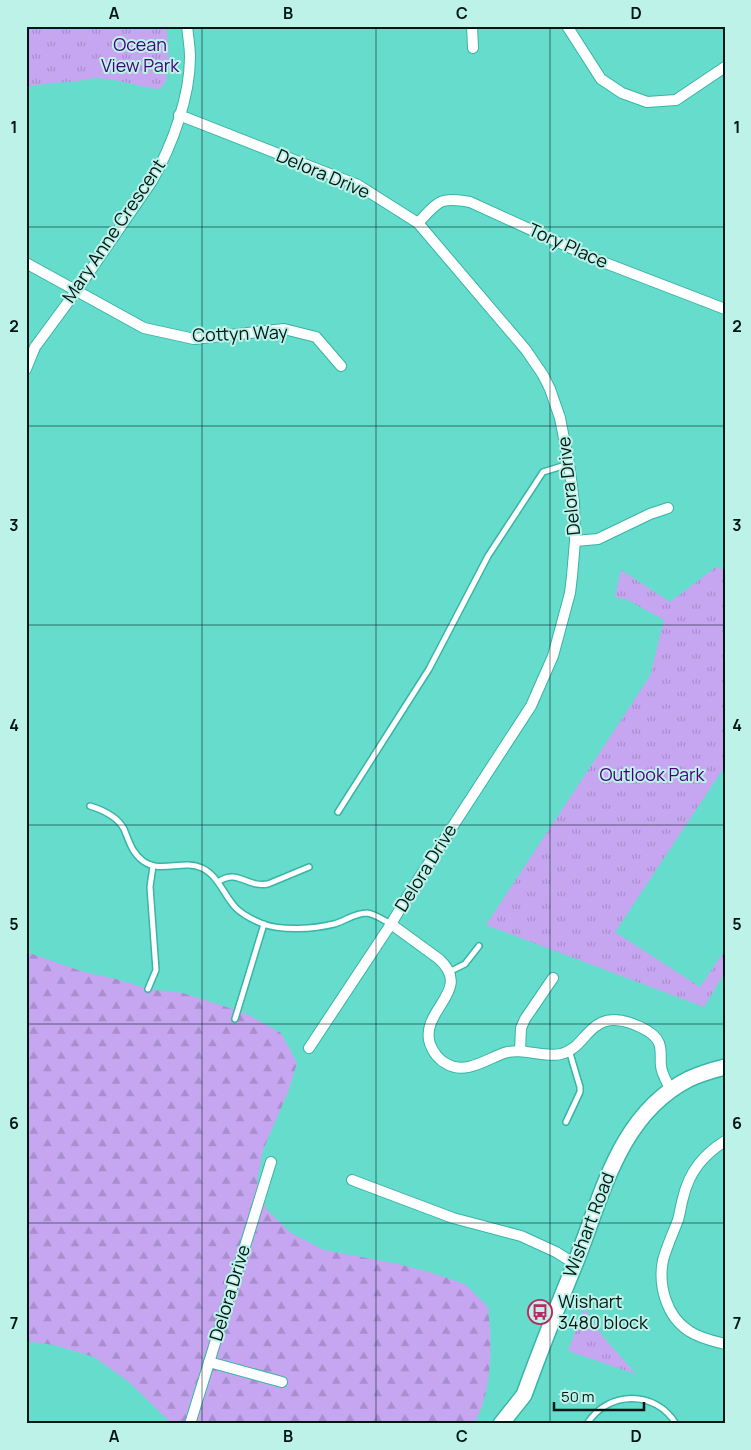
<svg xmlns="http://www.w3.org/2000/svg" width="751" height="1450" viewBox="0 0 751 1450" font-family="Manrope,sans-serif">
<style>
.forest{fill:url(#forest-firs)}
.park{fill:url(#park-tufts)}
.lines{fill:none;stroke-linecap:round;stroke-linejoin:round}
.lane-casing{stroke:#37b5a6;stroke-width:8}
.street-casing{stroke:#37b5a6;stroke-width:12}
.secondary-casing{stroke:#37b5a6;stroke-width:18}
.lane{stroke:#fff;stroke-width:5}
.street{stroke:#fff;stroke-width:10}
.secondary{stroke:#fff;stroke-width:15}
.grid{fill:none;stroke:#001613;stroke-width:1;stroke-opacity:0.55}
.labels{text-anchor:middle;stroke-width:4;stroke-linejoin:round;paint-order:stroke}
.park-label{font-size:18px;fill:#470077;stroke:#bdf2e9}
.street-label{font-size:18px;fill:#001613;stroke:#bdf2e9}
.poi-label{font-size:18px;fill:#001613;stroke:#bdf2e9;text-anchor:start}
.neatline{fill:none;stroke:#001613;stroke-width:2}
.grid-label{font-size:16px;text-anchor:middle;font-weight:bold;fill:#001613}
</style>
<defs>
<pattern id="forest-firs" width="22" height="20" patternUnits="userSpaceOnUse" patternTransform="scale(1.25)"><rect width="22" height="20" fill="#c6a6f0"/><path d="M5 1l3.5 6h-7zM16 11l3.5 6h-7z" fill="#a88ecd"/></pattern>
<pattern id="park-tufts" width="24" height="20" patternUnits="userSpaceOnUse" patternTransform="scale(1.25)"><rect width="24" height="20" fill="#c6a6f0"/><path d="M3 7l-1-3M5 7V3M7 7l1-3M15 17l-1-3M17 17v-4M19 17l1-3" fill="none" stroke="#a88ecd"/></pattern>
</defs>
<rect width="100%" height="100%" fill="#65dccc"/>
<!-- forest -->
<path class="forest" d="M26,952L84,972L116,979L148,989L183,993L245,1013L281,1033L297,1063L288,1092L263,1150L257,1181L267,1210L291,1233L324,1250L398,1264L432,1273L465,1284L488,1307C492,1344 493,1391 474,1424H172L129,1382L94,1357L54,1345L26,1341Z"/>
<!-- park -->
<g class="park">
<path d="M26,26H166C168,39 174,82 159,89C156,90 121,81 114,80C108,79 101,78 95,78C89,78 82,81 76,81C59,83 43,83 26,87Z"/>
<path d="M716,567L725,570V766L615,932L700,987L725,950V972L704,1007L486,925L650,676L664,620L628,600L615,597L621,570L670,602Z"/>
<path d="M584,1308L604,1338L636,1374L568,1351Z"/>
</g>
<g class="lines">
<defs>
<g id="lane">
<path d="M90,806C103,810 117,816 124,829C129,841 132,853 143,861C161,874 183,859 202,868C219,876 224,896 236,908C244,916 253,920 263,924C282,931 314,929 334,924C345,921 355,913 367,913C375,914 383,920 391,924"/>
<path d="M338,812L429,669L488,556L543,472L569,464"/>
<path d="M218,882C238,868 246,888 268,884L309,867"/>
<path d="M449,972L465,964L479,946"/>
<path d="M148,989L156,970L150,887L153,866"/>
<path d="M235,1019L264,924"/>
<path d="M566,1122L580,1092V1087L569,1050"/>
<path d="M587,1424C608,1390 656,1390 676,1424"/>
</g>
<g id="street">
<path d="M472,26L473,48"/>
<path d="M567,26L601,79L622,93L647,102L676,100L725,67"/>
<path d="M179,115L358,185L418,223L526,350L543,375L550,389L560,418L569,464L574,502L575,541L572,576L570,593L553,656L531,706L412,889L391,924L309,1048"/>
<path d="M418,223C438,202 439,196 470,202L595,259L725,309"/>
<path d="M26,263L144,328L194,339L284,329L316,337L341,366"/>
<path d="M26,369L35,347L77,290L152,181C172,146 190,97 190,57C190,47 188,36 187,26"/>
<path d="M575,541L598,539L650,514L668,508"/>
<path d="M391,924L439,959C474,991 419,1010 430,1044C433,1052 439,1060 447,1064C465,1075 487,1059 504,1053C523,1047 542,1058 561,1054C579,1049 583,1035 596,1026C601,1022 607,1020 614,1020C627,1020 654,1030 659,1043C662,1051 660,1058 661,1066C662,1075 667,1082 671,1090"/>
<path d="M520,1051L521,1028L525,1019L553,978"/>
<path d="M725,1141C703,1155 689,1172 683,1198C681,1205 680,1213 678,1220C673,1233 667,1246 663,1260C658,1285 666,1316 689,1331C699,1338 713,1341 725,1344"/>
<path d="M352,1180L453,1218L521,1236L556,1252L575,1264"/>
<path d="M209,1362L282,1382"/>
<path d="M190,1424L271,1162"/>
</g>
<path id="secondary" d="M501,1424L524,1395C540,1351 557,1308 575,1264C602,1197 618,1115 689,1079C700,1074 713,1070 725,1067"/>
</defs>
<!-- lane casing -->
<use href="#lane" class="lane-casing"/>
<!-- street casing -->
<use href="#street" class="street-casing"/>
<!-- secondary casing -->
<use href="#secondary" class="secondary-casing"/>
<!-- lane -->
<use href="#lane" class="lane"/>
<!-- street -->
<use href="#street" class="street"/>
<!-- secondary -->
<use href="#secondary" class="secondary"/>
</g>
<!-- grid -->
<path class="grid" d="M202,26V1424M376,26V1424M550,26V1424M26,227H725M26,426H725M26,625H725M26,825H725M26,1024H725M26,1223H725"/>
<!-- icons -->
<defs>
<symbol id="bus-ring" viewBox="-11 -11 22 22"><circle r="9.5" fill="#bdf2e9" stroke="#b72a5f" stroke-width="1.5"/><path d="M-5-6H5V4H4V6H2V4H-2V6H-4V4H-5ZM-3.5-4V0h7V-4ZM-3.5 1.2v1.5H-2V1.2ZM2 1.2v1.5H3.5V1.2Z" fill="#b72a5f"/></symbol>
</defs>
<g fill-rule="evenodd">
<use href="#bus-ring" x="526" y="1298" width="28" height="28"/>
</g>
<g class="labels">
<!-- park labels -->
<g class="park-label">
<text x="140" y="51">Ocean<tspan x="140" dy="21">View Park</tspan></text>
<text x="652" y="781">Outlook Park</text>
</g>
<!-- street labels -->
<g class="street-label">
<text transform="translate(323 174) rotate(23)" y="6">Delora Drive</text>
<text transform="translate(114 231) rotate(-56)" y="6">Mary Anne Crescent</text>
<text transform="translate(568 246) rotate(24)" y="6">Tory Place</text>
<text transform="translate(240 334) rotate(-2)" y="6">Cottyn Way</text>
<text transform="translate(569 486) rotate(-96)" y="6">Delora Drive</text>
<text transform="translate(426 868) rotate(-58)" y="6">Delora Drive</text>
<text transform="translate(589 1225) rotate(-69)" y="6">Wishart Road</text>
<text transform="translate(230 1293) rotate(-73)" y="6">Delora Drive</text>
</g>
<!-- poi labels -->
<g class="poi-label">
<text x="558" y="1308">Wishart<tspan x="558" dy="21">3480 block</tspan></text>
</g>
</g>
<!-- border -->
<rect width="751" height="1450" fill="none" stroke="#bdf2e9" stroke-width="55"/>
<!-- scale -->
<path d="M554 1402v8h90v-8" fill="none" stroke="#001613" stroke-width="2.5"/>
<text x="561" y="1402" font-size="15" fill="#001613" stroke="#bdf2e9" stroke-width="4" paint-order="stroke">50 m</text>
<rect x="28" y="28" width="696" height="1394" class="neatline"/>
<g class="grid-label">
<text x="114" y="19">A</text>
<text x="288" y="19">B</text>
<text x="462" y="19">C</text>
<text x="636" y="19">D</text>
<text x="14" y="133">1</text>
<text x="737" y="133">1</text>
<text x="14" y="332">2</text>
<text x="737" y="332">2</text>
<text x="14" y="531">3</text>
<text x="737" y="531">3</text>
<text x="14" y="731">4</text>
<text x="737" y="731">4</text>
<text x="14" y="930">5</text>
<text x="737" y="930">5</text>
<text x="14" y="1129">6</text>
<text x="737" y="1129">6</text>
<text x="14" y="1329">7</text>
<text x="737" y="1329">7</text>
<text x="114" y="1442">A</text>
<text x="288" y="1442">B</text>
<text x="462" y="1442">C</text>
<text x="636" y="1442">D</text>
</g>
</svg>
